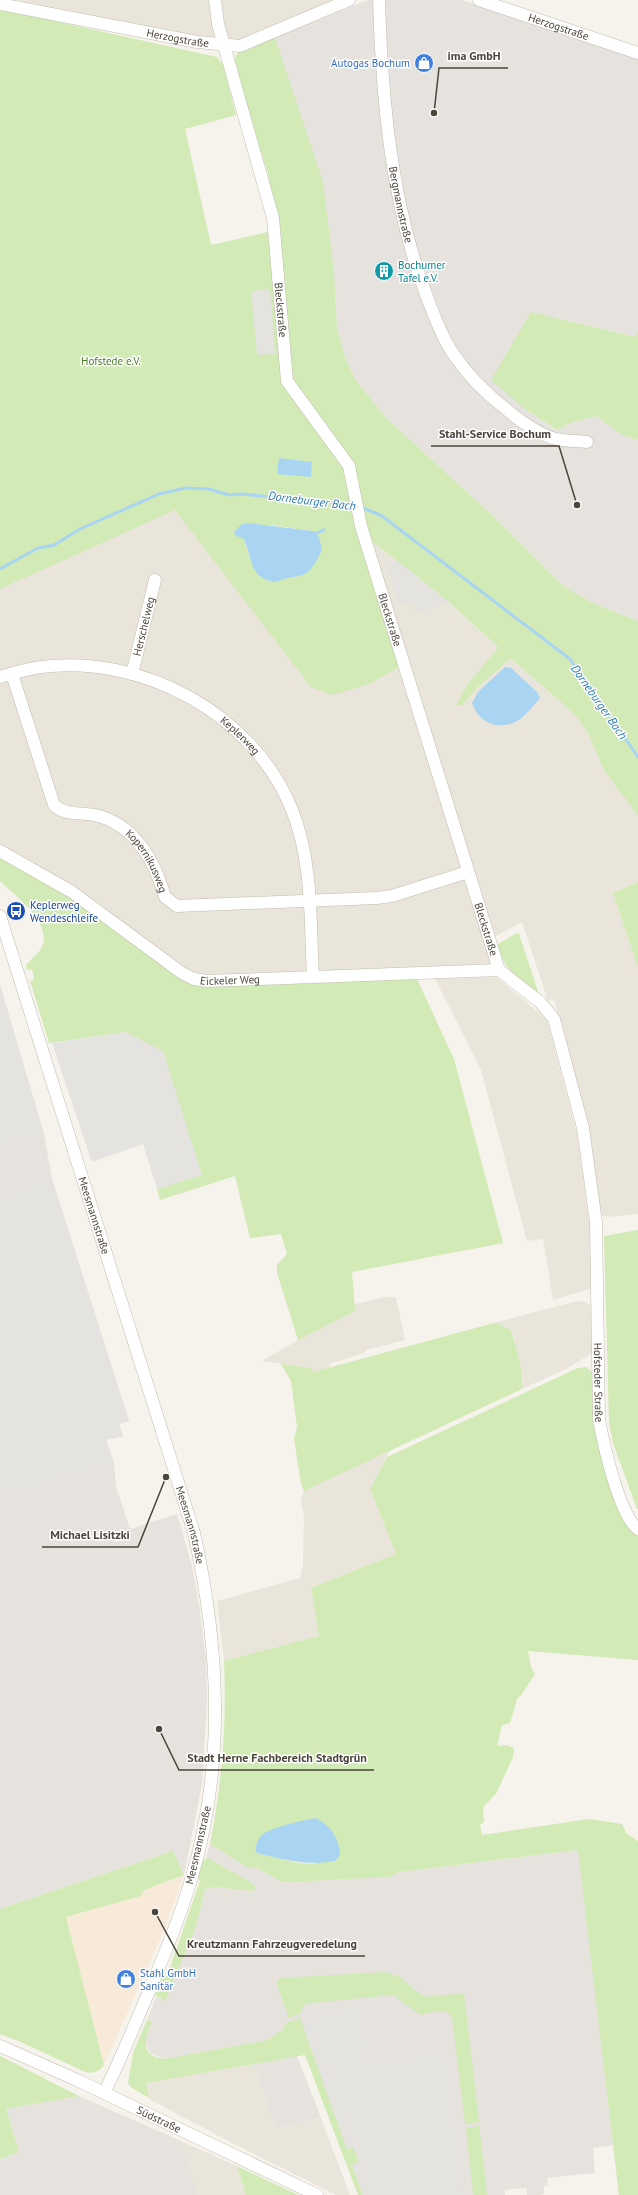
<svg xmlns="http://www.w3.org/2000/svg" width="638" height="2195" viewBox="0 0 638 2195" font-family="'PT Sans',sans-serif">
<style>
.residential{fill:#eae5da}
.commercial{fill:#f7ead8}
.industrial{fill:#e6e2dd}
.green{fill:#d2eab5;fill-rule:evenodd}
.parking{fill:#e5e3e0}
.water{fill:#a9d4f2}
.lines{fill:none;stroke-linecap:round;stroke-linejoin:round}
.stream{stroke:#a9d4f2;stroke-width:3}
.minor-casing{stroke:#c2bbae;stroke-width:13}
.minor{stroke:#fff;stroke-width:12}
.labels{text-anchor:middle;stroke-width:3;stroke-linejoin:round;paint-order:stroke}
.street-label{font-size:11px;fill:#4b4439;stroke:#fff}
.shop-label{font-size:11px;fill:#366cbe;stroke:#fff;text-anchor:end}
.culture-label{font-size:11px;fill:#0d838f;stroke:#fff;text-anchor:start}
.park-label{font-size:11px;fill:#4a7f2a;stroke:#fff}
.transit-label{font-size:11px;fill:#164399;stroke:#fff;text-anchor:start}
.water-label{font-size:12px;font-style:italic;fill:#2e7ab2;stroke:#fff}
.leader{fill:none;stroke:#4b4439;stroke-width:1.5}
.callout-dot{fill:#4b4439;stroke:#fff;stroke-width:1.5}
.callout-label{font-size:12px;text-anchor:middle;font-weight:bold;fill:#4b4439;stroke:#fff;stroke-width:3;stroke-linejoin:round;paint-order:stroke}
</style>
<rect width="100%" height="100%" fill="#f6f3ec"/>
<!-- residential -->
<g class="residential">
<path d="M16,0H349L240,46L198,41Z"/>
<path d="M175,509L192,531L372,541L449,602L498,647L467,685L462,705L478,687L511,658L575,715L589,735L604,770L638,816V882L613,893L638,968V1214L607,1217L602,1215L600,1211L589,1131L554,999L548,1001L522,922L485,942L491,965L201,976L193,975L70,883L24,861L0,844V588Z"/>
<path d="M496,977L544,1017L548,1024L577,1134L590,1229L592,1288L553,1300L543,1239L527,1241L481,1070L435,979Z"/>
<path d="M385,1297H396L405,1340L366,1350L365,1353L329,1364L330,1368L312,1372L311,1368L262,1361L315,1330L355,1311V1304Z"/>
<path d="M584,1301L593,1307V1351L591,1354L566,1369L522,1389L523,1378L515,1347L514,1335L501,1325L494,1323L573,1302Z"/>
<path d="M390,1450L370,1489L396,1554L311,1588L319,1636L224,1661L217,1601L300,1578L303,1565L304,1517L301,1501L304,1491Z"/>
<path d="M254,2064L275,2129L321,2118L350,2195H336L234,2144L149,2099L146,2083Z"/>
<path d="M181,2141L237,2166L246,2195H198Z"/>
</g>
<!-- commercial -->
<path class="commercial" d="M184,1875L165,1928L104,2065L66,1917L141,1896L144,1890Z"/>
<!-- industrial -->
<g class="industrial">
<path d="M368,0H462L638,58V329L636,337L558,318L525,409L556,430L573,422L596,416L624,436L638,440V621L593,603L563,586L491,514L386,418L355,379L344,355L337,327L334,273L275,38Z"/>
<path d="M0,985L44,1134L52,1179L129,1421L119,1424L123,1436L106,1440L114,1463L116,1486L130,1529L177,1514L192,1566L199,1605L206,1660L207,1702L202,1784L184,1875L173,1851L0,1909Z"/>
<path d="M210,1844L248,1868L255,1867L280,1881L288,1882L390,1877L399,1872L579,1850L613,2145L593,2148L595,2173L547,2178L548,2186H544V2194L539,2195H527L526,2188L505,2190V2195H363L321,2079L286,2023L283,2029L268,2040L164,2059L150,2053L145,2041L151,2022L147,2020L156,1997L165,2000L196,1927L205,1889L215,1887L251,1891L255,1885L212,1860L206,1858Z"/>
<path d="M297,2056L321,2118L275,2129L254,2064Z"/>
<path d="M79,2096L181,2141L198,2195H0V2159L19,2152L6,2109Z"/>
</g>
<!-- green -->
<g class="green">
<path d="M0,9L217,57L223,65L236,115L185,129L211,245L268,232L273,284L275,218L268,173L247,111L235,59L240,46L275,38L323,182L334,273L337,327L344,355L355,379L386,418L491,514L563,586L593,603L638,621V816L604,770L589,735L575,715L511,658L478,687L462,705H456L467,685L498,647L449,602L372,541L399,667L371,683L333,695L311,687L175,510L0,589ZM270,525L313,531L296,578L288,576L281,580L254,570L243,537L236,536L234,532L239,528Z"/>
<path d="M531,312L636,337L638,329V440L624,436L596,416L573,422L557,430L525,409L491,380Z"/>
<path d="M0,857L62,890L183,978L416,977L454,1059L503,1243L352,1272L355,1311L298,1340L277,1273V1265L287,1254L281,1234L250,1238L235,1176L160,1200L157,1189L202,1174L126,1032L49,1043L30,981L34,980L32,969L27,970L26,965C31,960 37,954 41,949C55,924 15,896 0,881Z"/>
<path d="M638,882V968L613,893Z"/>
<path d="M517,933L519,934L539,994C516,977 507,972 496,945Z"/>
<path d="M638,1230V1509H637L613,1443L609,1423L604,1236Z"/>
<path d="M494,1323L502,1325L504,1328L510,1329C515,1338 525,1380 522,1389L304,1491L301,1484L294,1439L297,1427L291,1381L281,1364L311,1368L313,1372Z"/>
<path d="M586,1367L594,1374L596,1417L635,1533L638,1537V1660L528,1651L531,1667L535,1674L522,1694L517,1699L510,1723L502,1725L497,1746L507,1745L514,1748L513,1757L496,1794L483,1807L484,1822L480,1825L482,1835L589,1819L622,1824L627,1834L638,1841V2195H619L578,1850L399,1872L390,1877L288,1882L280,1881L255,1867L248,1868L210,1844C222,1784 227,1722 224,1661L319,1636L311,1588L396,1554L370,1489L387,1457L578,1368ZM261,1835L315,1864L299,1863L257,1853L255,1849Z"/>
<path d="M173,1851L184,1875L144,1890L141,1896L66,1917L104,2065C99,2072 93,2074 85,2072L21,2042L0,2034V1909Z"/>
<path d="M208,1858L254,1884L255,1889L251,1891L215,1887L205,1889L196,1927L165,2001L155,1995L163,1976H167L200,1881L198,1878L203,1860Z"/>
<path d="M385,1972L400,1977L416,1991L426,1997L464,1993L479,2122L465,2124L452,2018C445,2005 432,2013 421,2015L393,1995L311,2003L303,2005L301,2013L289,2018L277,1985V1980L281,1978Z"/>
<path d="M300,2018L347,2149L353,2147L359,2162L352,2165L363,2195H358L305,2055L146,2083L149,2098L132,2088L128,2083L133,2053L147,2020L152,2022C145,2038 139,2056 164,2059L268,2040L283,2029L285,2023Z"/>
<path d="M0,2056L79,2096L6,2109L19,2152L0,2159Z"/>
<path d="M479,2126L487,2195H473L466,2128Z"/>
<path d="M237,2166L298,2195H246Z"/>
</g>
<!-- parking -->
<g class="parking">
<path d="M270,289L275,354L257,355L251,291Z"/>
<path d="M397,561L449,602L416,613L412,602L399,606L388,566Z"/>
<path d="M0,985L44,1134L0,1147Z"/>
<path d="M126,1032L163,1051L202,1175L157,1189L143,1144L92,1162L52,1043Z"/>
<path d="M52,1179L129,1421L119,1424L123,1436L106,1440L114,1463L0,1497V1196Z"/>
<path d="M362,2005L368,2051L364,2052L365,2059H370V2061L435,2054V2051L445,2050L461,2185L465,2195H363L352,2165L359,2162L353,2147L347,2149L304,2028H308L305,2012Z"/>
</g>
<!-- water -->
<g class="water">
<path d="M279,458L312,462L311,477L277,474Z"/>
<path d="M247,523L313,531L319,537L322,550C305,584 305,571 275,582C247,577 254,558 243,538L236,536L234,532L242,524Z"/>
<path d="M505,667L511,668L537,692L540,698C533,706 524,718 515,722C496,731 478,721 472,703L478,692Z"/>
<path d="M316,1818C331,1826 339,1838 340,1855L335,1861C304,1866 287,1860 257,1853L255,1849C257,1844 258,1838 262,1835C271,1827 304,1820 316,1818Z"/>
</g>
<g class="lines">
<!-- stream -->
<g class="stream">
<path d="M361,507L382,516L570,659L638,757"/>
<path d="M312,535L324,530"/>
<path d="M0,569L38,548L54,545L80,529L159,494L185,488L209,489L229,495L242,494L354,505"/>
</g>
<defs>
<g id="minor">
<path id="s1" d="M215,0L218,24L273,218L287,381L349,466L361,526L499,970L540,1002L554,1019L583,1128L596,1222L599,1419C603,1442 619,1515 638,1529"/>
<path id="s2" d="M379,0C382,100 391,203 427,297C434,315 441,336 452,352C466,373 485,393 506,409C519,420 535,432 552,438C562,441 576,441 587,442"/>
<path id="s3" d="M479,0L638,53"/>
<path id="s4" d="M0,4L197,42L240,46L349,0"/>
<path id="s5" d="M12,674L54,805C66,816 78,812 94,815C134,823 155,861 165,897L177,906L376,898L392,896L468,872"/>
<path id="s6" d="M132,674L155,580"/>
<path id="s7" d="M0,677C13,673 27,669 41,667C142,654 254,714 292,810C313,862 310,921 313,977"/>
<path id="s8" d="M0,851L72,892L182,973L194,979L207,981L499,970"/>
<path id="s9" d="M0,916L194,1533C220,1648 225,1767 191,1880C179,1920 163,1958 147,1996C133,2029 120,2061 104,2093"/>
<path id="s10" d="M0,2046L77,2080L317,2195"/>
</g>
</defs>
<!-- minor casing -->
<use href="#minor" class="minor-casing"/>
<!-- minor -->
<use href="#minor" class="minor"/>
</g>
<!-- icons -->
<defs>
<symbol id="shop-disc" viewBox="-11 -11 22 22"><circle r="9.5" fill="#3f7fe0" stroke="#fff"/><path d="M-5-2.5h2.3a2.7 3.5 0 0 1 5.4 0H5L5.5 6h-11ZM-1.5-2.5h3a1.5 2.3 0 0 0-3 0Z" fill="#fff"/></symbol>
<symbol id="building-disc" viewBox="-11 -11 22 22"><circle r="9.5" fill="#0f9aa8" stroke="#fff"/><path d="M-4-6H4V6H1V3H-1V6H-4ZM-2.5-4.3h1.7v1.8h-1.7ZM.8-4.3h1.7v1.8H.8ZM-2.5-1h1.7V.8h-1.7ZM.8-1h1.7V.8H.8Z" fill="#fff"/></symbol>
<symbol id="bus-disc" viewBox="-11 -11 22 22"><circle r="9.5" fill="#1a4fb4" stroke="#fff"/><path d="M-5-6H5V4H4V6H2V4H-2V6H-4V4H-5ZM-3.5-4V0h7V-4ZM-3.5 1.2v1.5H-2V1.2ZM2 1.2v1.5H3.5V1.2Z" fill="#fff"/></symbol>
</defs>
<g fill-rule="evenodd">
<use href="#shop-disc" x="413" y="52" width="22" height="22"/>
<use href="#building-disc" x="373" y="260" width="22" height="22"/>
<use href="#bus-disc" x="5" y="900" width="22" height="22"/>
<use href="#shop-disc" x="115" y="1968" width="22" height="22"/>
</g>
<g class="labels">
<!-- street labels -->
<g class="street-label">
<text dy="4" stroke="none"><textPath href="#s3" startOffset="84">Herzogstraße</textPath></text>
<text dy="4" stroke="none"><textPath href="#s4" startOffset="181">Herzogstraße</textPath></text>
<text dy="4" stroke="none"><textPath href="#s2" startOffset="206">Bergmannstraße</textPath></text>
<text dy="4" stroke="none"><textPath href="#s1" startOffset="318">Bleckstraße</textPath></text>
<text dy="4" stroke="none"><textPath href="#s1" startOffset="654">Bleckstraße</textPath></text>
<text dy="4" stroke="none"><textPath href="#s6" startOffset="49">Herschelweg</textPath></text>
<text dy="4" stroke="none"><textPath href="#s7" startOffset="260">Keplerweg</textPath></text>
<text dy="4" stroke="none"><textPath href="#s5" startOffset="253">Kopernikusweg</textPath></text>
<text dy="4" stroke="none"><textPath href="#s1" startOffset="978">Bleckstraße</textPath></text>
<text dy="4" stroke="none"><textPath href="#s8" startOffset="269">Eickeler Weg</textPath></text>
<text dy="4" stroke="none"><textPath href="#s9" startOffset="314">Meesmannstraße</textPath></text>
<text dy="4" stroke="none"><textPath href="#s1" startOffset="1463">Hofsteder Straße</textPath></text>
<text dy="4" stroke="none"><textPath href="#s9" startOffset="638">Meesmannstraße</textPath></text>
<text transform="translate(198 1845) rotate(-77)" y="4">Meesmannstraße</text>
<text dy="4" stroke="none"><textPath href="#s10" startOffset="175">Südstraße</textPath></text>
</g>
<!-- shop labels -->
<g class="shop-label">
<text x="410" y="67">Autogas Bochum</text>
<text x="140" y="1977" text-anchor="start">Stahl GmbH<tspan x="140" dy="13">Sanitär</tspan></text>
</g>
<!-- culture labels -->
<g class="culture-label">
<text x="398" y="269">Bochumer<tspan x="398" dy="13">Tafel e.V.</tspan></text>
</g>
<!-- park labels -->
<g class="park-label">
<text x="111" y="365">Hofstede e.V.</text>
</g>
<!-- transit labels -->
<g class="transit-label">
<text x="30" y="909">Keplerweg<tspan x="30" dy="13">Wendeschleife</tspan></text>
</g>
<!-- water labels -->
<g class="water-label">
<text transform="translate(312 501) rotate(7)" y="4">Dorneburger Bach</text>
<text transform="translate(599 702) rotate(55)" y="4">Dorneburger Bach</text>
</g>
</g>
<!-- callouts -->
<path class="leader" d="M434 113L439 68H508M577 505L559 446H431M166 1477L138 1547H42M159 1729L179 1770H374M155 1912L179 1956H365"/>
<g class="callout-dot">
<circle cx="434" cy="113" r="4"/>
<circle cx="577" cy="505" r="4"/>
<circle cx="166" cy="1477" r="4"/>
<circle cx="159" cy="1729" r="4"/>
<circle cx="155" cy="1912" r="4"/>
</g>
<g class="callout-label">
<text x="474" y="60">ima GmbH</text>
<text x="495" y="438">Stahl-Service Bochum</text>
<text x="90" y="1539">Michael Lisitzki</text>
<text x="277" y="1762">Stadt Herne Fachbereich Stadtgrün</text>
<text x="272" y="1948">Kreutzmann Fahrzeugveredelung</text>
</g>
</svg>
